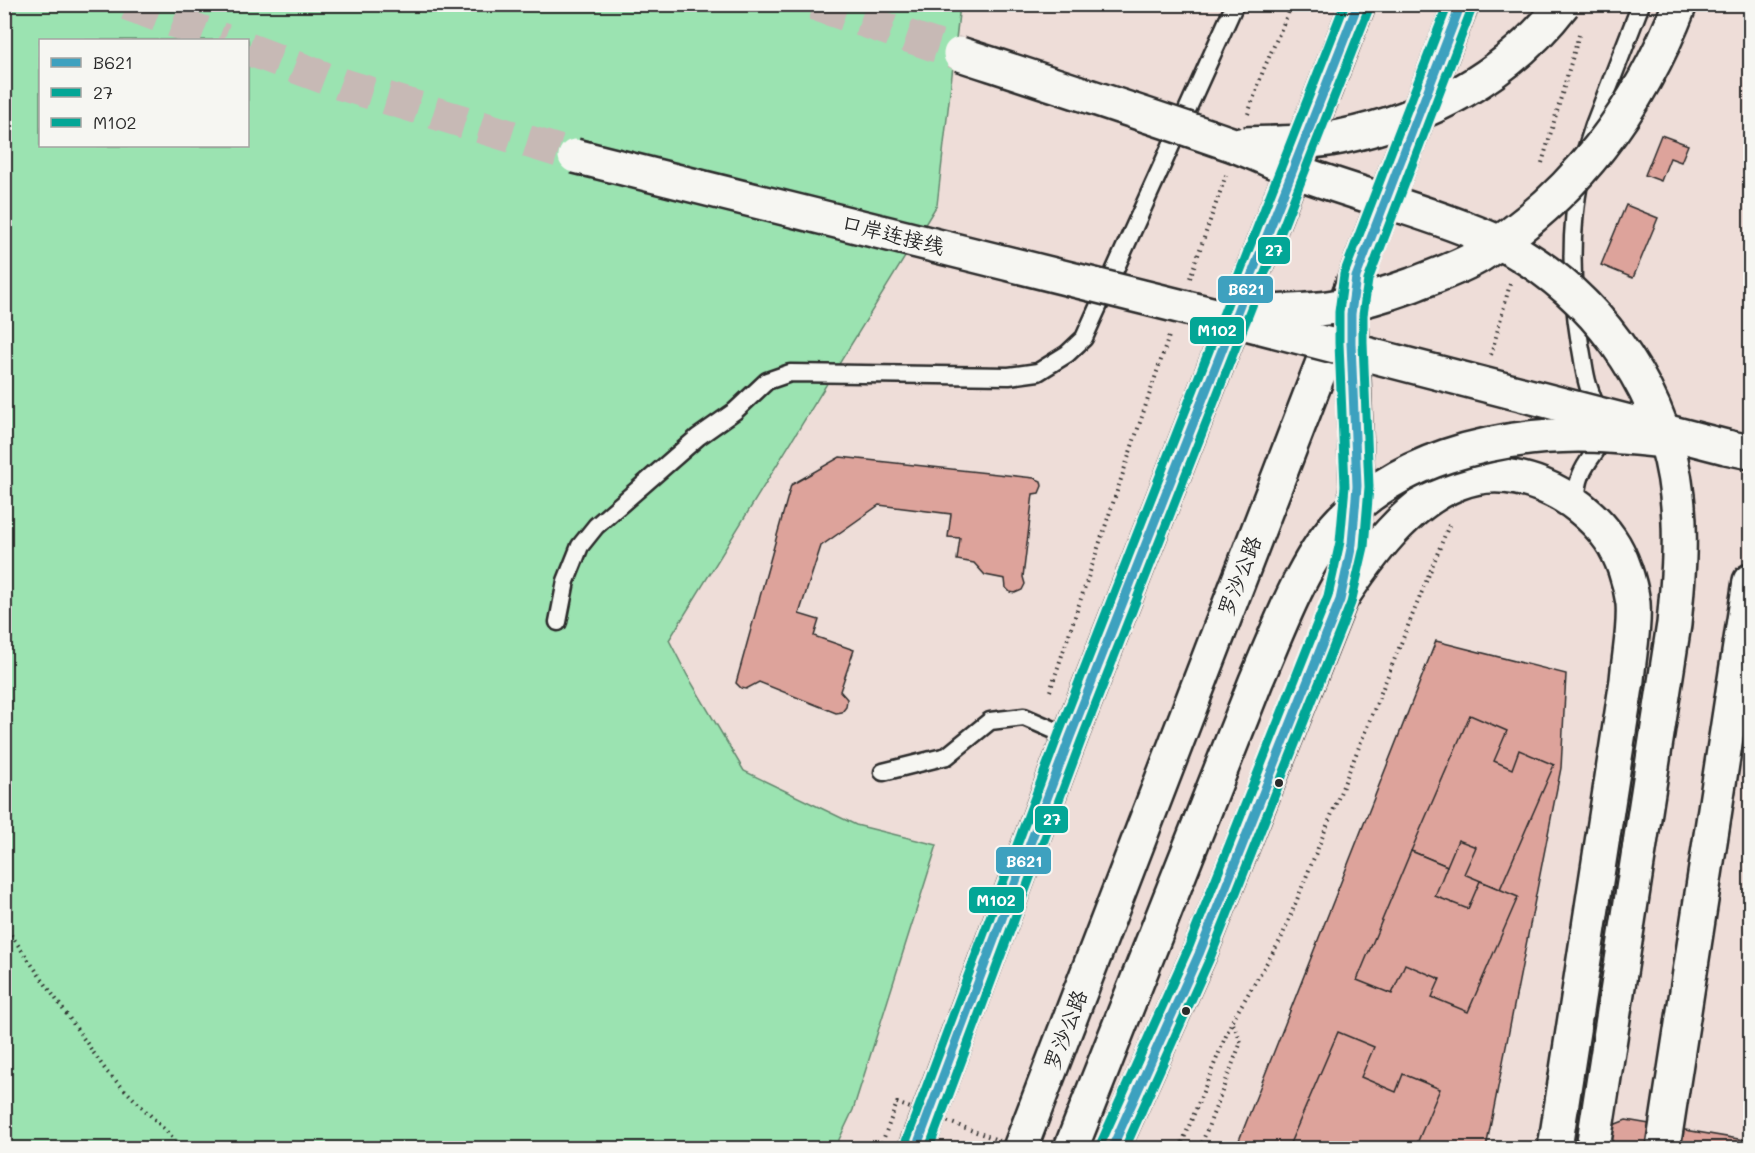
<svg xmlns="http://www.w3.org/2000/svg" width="1755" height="1153" viewBox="0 0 1755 1153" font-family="Mali,'LXGW WenKai TC',sans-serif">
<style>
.green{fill:#9be3b1;stroke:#63876e;stroke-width:1.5;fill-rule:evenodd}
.building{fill:#dda39b;stroke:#2b2b2b;stroke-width:1.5}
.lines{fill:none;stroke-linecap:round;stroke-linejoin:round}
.motorway-tunnel{stroke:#c7b9b5;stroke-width:33;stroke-dasharray:33 16;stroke-linecap:butt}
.service-casing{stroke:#2b2b2b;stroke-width:21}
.tertiary-casing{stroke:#2b2b2b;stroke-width:38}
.trunk-casing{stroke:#2b2b2b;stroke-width:38}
.path{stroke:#2b2b2b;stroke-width:4;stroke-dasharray:1.5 4.5;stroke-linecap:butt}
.service{stroke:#f6f6f2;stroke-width:16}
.tertiary{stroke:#f6f6f2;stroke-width:33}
.trunk{stroke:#f6f6f2;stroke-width:33}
.trunk-bridge-casing{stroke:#2b2b2b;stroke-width:38;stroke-linecap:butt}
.motorway-bridge-casing{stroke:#2b2b2b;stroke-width:38;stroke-linecap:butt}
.path-bridge{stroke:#2b2b2b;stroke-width:4;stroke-dasharray:1.5 4.5;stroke-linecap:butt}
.trunk-bridge{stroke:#f6f6f2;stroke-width:33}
.motorway-bridge{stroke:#f6f6f2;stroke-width:33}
.bus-1-casing{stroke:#f6f6f2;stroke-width:14}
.bus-2-casing{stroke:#f6f6f2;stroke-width:14}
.bus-3-casing{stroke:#f6f6f2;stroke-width:14}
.bus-1{stroke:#3ea1bf;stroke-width:9}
.bus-2{stroke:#03a696;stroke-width:9}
.bus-3{stroke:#03a696;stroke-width:9}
.bus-dot{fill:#2b2b2b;stroke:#f6f6f2;stroke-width:2}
.labels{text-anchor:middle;stroke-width:4.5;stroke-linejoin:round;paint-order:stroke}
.street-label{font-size:21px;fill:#2b2b2b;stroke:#f6f6f2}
.line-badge{stroke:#f6f6f2;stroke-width:2}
.badge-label{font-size:16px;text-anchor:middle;font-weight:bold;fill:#fff}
</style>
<rect width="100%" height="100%" fill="#eeddd8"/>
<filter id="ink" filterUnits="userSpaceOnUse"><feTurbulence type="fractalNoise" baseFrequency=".0167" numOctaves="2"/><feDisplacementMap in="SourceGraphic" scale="12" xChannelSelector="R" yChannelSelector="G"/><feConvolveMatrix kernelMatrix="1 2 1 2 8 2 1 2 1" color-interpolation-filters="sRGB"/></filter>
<g filter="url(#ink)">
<!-- green -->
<path class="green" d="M5,5H960L937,205L669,640L687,675L744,771L856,825L937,845L853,1110L835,1148H5ZM40,40H248V146H40Z"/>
<!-- building -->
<g class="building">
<path d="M1661,135L1688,145L1681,162L1670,158L1661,181L1645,175Z"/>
<path d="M1626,205L1658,218L1633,278L1601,265Z"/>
<path d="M840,457L1034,478L1041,481L1042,486L1039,493L1033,494L1023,577L1025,584L1022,590L1015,593L1010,592L1006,588L1005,579L985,575L974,563L957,560L960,538L948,537L951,514L879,505L821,546L799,614L819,620L814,636L854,650L840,691L847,699L846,707L842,712L836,713L759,682L746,689L741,688L736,683L791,485Z"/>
<path d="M1436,641L1566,674L1561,768L1486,1148H1236Z"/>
<path d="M1470,715L1507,731L1494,761L1512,769L1519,750L1554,765L1500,889L1464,874L1476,847L1458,840L1447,866L1411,851Z"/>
<path d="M1411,851L1447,866L1435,896L1468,909L1480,881L1518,897L1468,1012L1432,997L1440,979L1405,964L1392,994L1357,980Z"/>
<path d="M1338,1032L1374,1047L1361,1077L1396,1092L1403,1074L1440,1089L1415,1148H1337L1332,1146L1331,1148H1288Z"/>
<path d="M1626,1120L1750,1141V1148H1607L1612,1128L1616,1124Z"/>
</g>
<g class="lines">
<!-- motorway-tunnel -->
<g class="motorway-tunnel">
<path d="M127,4L224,40"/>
<path d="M814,4L960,54"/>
<path d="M248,49L341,84L575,156"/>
</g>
<defs>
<g id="service">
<path d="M1586,150L1594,125L1641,4"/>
<path d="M1577,506C1575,468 1591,462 1608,432C1600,417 1593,401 1588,385C1584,372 1583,357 1580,344C1571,289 1569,233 1580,178"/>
<path d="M558,622L566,581L580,546L596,526L698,437L735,411L767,381L790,373L1009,376L1038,372L1067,354L1084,338L1235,4"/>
<path d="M883,772L947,756L990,721L1024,717L1070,737"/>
</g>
<path id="tertiary" d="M1340,600C1369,556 1407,503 1458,483C1512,461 1578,493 1610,539C1622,556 1630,582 1633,603C1635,628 1629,655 1627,680L1555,1148"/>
<g id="trunk">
<path d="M1726,447L1750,452"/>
<path d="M916,1148L1070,737L1358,4"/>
<path d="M1020,1148L1461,4"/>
<path d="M1112,1148L1199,954L1340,600L1352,544L1357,486L1351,324"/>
<path d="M1663,1148L1750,581"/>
</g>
</defs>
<!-- service casing -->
<use href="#service" class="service-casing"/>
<!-- tertiary casing -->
<use href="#tertiary" class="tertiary-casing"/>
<!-- trunk casing -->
<use href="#trunk" class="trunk-casing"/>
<!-- path -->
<g class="path">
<path d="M1248,114L1263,71L1292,4"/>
<path d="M1542,163L1579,35"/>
<path d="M1190,278L1226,175"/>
<path d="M1491,355L1510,284"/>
<path d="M1050,691L1169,336"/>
<path d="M4,925L107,1072L183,1148"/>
<path d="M1180,1148L1232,1021L1281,939L1449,525"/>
<path d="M1200,1148L1241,1042L1232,1021"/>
</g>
<!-- service -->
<use href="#service" class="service"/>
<!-- tertiary -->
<use href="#tertiary" class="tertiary"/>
<!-- trunk -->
<use href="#trunk" class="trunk"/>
<defs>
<path id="trunk-bridge" d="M1071,1148L1256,681C1277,633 1301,566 1335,527C1394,460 1491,436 1578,435C1607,435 1636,438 1664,441"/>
<g id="motorway-bridge">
<path d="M960,54C1049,83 1139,112 1228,143C1255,152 1281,166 1309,176C1362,195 1417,209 1469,230C1486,237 1505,244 1520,254C1604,305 1667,398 1677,496C1682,538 1678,581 1674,624L1593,1148"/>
<path d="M1244,144C1276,143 1309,143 1340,137C1427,119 1508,76 1563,4"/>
<path d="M575,156L1211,314L1726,447"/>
<path d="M1243,313C1271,311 1306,312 1334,307C1360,302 1387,294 1412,285C1434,276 1459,268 1479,256C1574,197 1640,108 1680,4"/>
</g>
</defs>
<!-- trunk-bridge casing -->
<use href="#trunk-bridge" class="trunk-bridge-casing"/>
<!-- motorway-bridge casing -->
<use href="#motorway-bridge" class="motorway-bridge-casing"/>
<!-- path-bridge -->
<path class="path-bridge" d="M880,1148L897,1103L1020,1148"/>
<!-- trunk-bridge -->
<use href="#trunk-bridge" class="trunk-bridge"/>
<!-- motorway-bridge -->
<use href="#motorway-bridge" class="motorway-bridge"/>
<defs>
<g id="bus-1">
<path d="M916,1148L1070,737L1358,4"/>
<path d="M1112,1148L1199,954L1340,600L1352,544L1357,486L1351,343V314L1356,277L1461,4"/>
</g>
<g id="bus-2">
<path d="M929,1148L1081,741L1369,8"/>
<path d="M1125,1148L1210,958L1351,603L1364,547L1369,487L1363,343V315L1368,280L1472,8"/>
</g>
<g id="bus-3">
<path d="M1101,1143L1188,949L1328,596L1340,542L1345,486L1339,343V312L1344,274L1448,4"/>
<path d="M905,1144L1059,733L1345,4"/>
</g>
</defs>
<!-- bus-1 casing -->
<use href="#bus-1" class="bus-1-casing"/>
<!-- bus-2 casing -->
<use href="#bus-2" class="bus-2-casing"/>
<!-- bus-3 casing -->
<use href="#bus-3" class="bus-3-casing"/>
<!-- bus-1 -->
<use href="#bus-1" class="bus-1"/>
<!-- bus-2 -->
<use href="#bus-2" class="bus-2"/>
<!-- bus-3 -->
<use href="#bus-3" class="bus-3"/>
</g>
</g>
<!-- markers -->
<g class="bus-dot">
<circle cx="1279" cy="783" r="5"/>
<circle cx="1186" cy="1011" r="5"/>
</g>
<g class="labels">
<!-- street labels -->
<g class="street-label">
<text transform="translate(893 235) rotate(14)" y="7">口岸连接线</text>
<text transform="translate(1240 576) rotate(-69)" y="7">罗沙公路</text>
<text transform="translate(1066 1030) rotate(-69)" y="7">罗沙公路</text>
</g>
</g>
<g class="line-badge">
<rect x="1257" y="236" width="34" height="29" rx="6" fill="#03a696"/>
<rect x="1217" y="275" width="57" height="29" rx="6" fill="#3ea1bf"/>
<rect x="1189" y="316" width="56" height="29" rx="6" fill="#03a696"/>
<rect x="1034" y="805" width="35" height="29" rx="6" fill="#03a696"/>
<rect x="995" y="846" width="57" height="29" rx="6" fill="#3ea1bf"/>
<rect x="968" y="886" width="57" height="28" rx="6" fill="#03a696"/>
</g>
<g class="badge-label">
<text x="1274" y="256">27</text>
<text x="1246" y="295">B621</text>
<text x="1217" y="336">M102</text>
<text x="1052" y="825">27</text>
<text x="1024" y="867">B621</text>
<text x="996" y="906">M102</text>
</g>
<!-- margin -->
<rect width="1755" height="1153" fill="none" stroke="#f6f6f2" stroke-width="24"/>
<rect x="12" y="12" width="1731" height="1129" fill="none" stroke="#2b2b2b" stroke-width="2" filter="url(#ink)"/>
<!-- legend -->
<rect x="39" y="39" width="210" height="108" fill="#f6f6f2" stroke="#a5a5a2" stroke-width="1.5"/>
<rect x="51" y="58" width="30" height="9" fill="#3ea1bf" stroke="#a5a5a2" stroke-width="1.5"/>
<text x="93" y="69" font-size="18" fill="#2b2b2b">B621</text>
<rect x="51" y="88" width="30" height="9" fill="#03a696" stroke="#a5a5a2" stroke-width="1.5"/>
<text x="93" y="99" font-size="18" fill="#2b2b2b">27</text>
<rect x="51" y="118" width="30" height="9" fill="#03a696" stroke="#a5a5a2" stroke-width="1.5"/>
<text x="93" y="129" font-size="18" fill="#2b2b2b">M102</text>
</svg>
